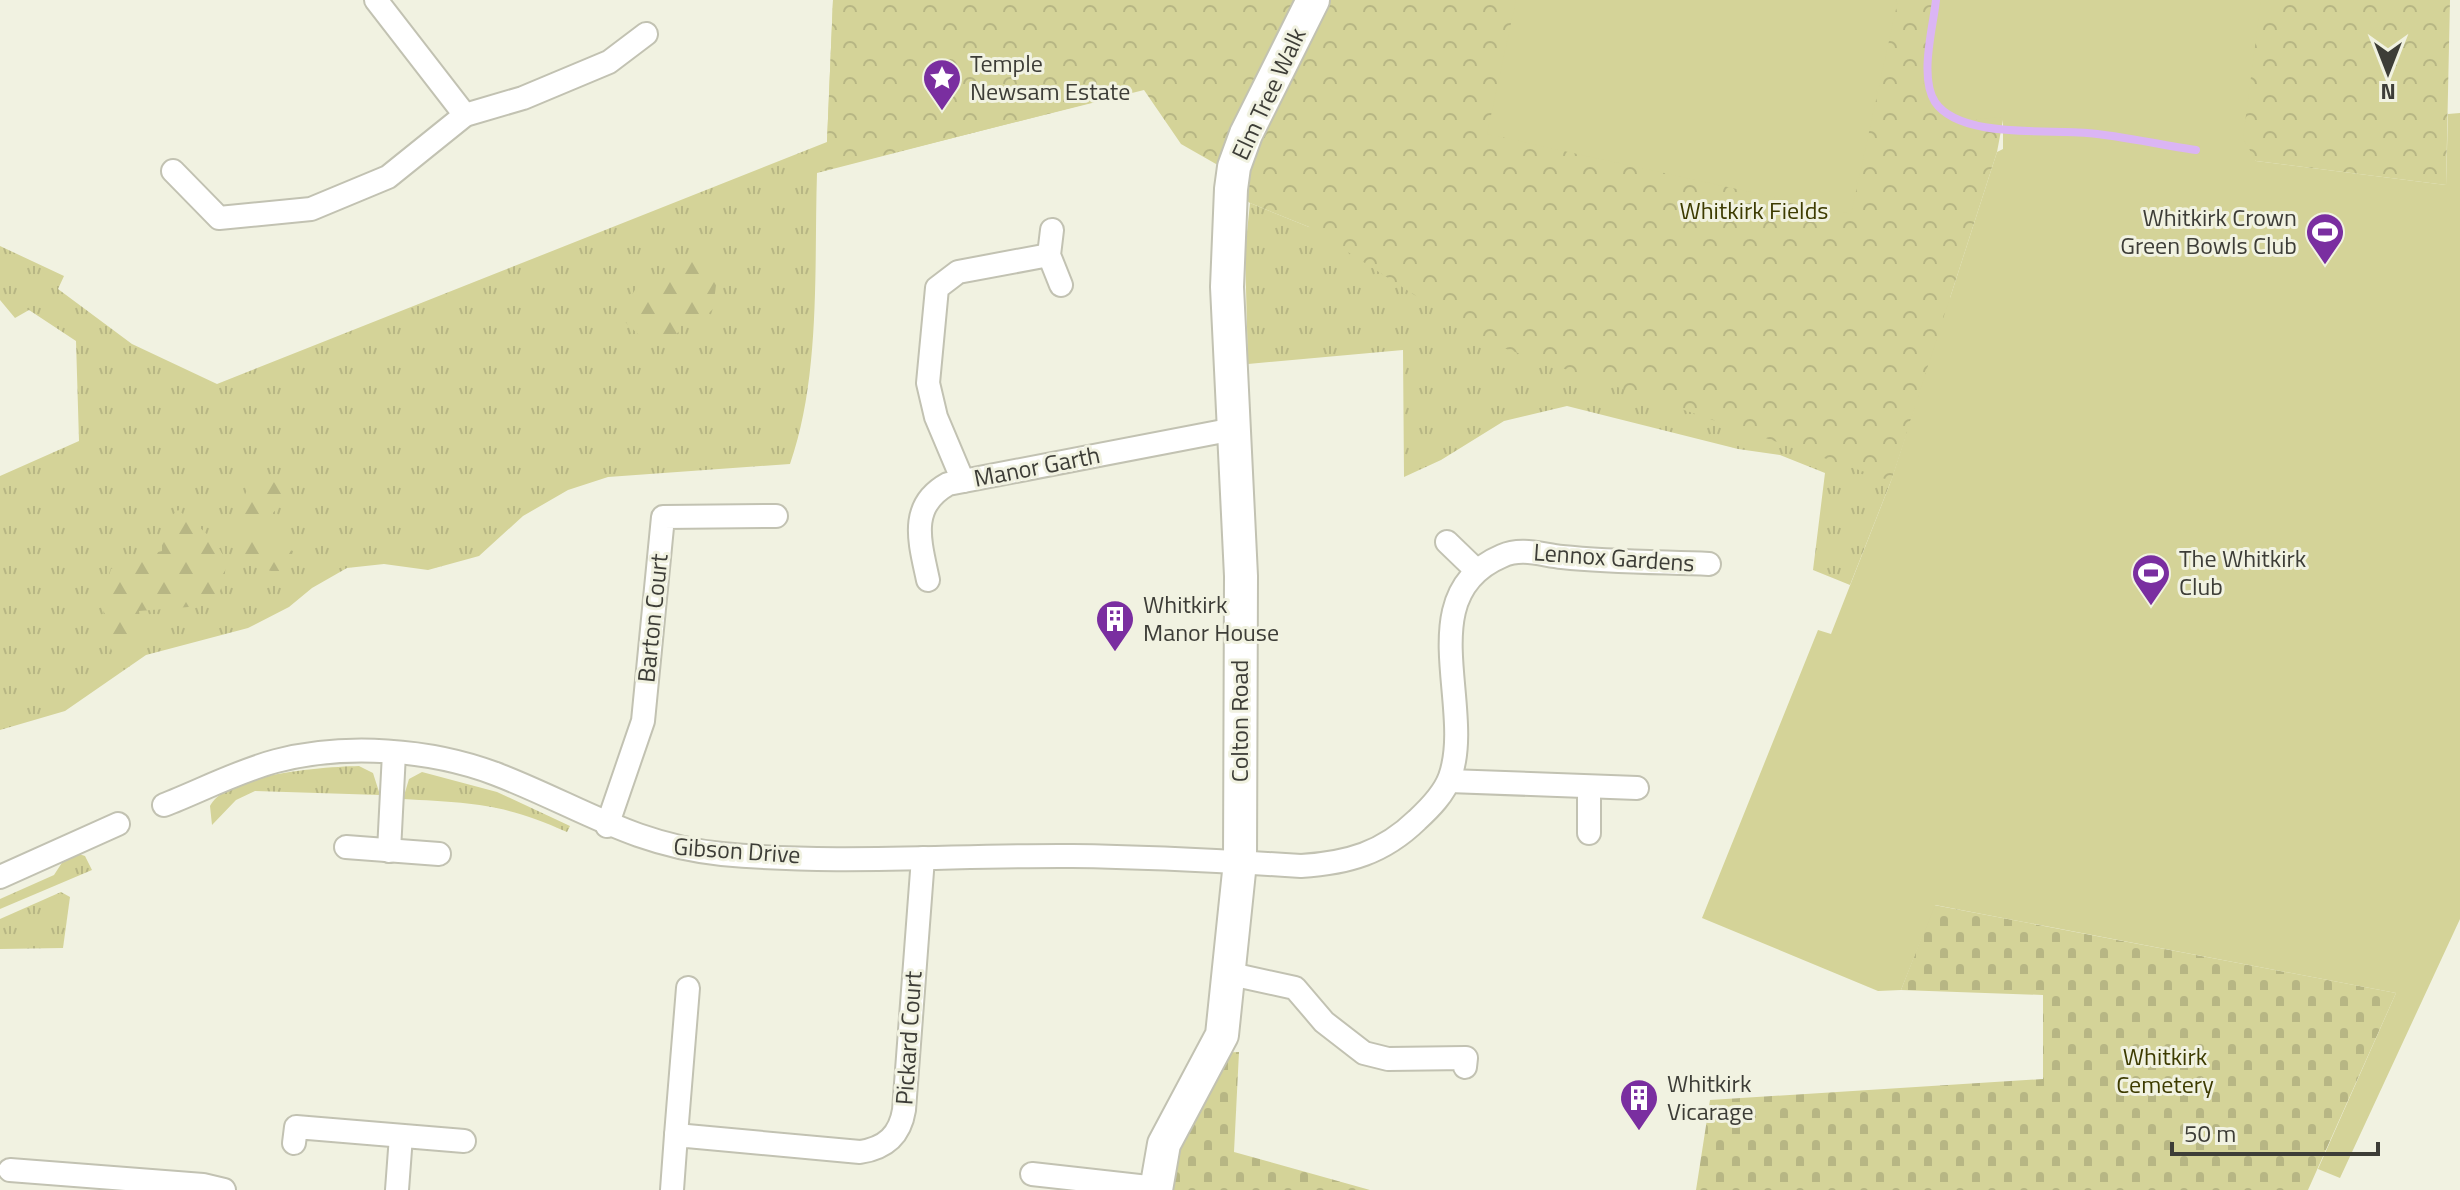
<svg xmlns="http://www.w3.org/2000/svg" width="2460" height="1190" viewBox="0 0 2460 1190" font-family="'Titillium Web',sans-serif">
<style>
.grass{fill:url(#grass-tufts)}
.forest{fill:url(#forest-firs)}
.cemetery{fill:url(#cemetery-stones)}
.park{fill:url(#park-crowns)}
.pitch{fill:#d4d398}
.lines{fill:none;stroke-linecap:round;stroke-linejoin:round}
.stream{stroke:#dbb5f4;stroke-width:8}
.street-casing{stroke:#c2c2b2;stroke-width:26}
.secondary-casing{stroke:#c2c2b2;stroke-width:36}
.street{stroke:#fff;stroke-width:22}
.secondary{stroke:#fff;stroke-width:32}
.labels{text-anchor:middle;stroke-width:6;stroke-linejoin:round;paint-order:stroke}
.poi-label{font-size:24px;fill:#3d3d37;stroke:#f1f2e1;text-anchor:start}
.street-label{font-size:24px;fill:#3d3d37;stroke:#f1f2e1}
.park-label{font-size:24px;fill:#3d3b00;stroke:#f1f2e1}
</style>
<defs>
<pattern id="grass-tufts" width="24" height="20" patternUnits="userSpaceOnUse" patternTransform="scale(2)"><rect width="24" height="20" fill="#d4d398"/><path d="M3 7l-1-3M5 7V3M7 7l1-3M15 17l-1-3M17 17v-4M19 17l1-3" fill="none" stroke="#b7b684"/></pattern>
<pattern id="forest-firs" width="22" height="20" patternUnits="userSpaceOnUse" patternTransform="scale(2)"><rect width="22" height="20" fill="#d4d398"/><path d="M5 1l3.5 6h-7zM16 11l3.5 6h-7z" fill="#b7b684"/></pattern>
<pattern id="cemetery-stones" width="16" height="16" patternUnits="userSpaceOnUse" patternTransform="scale(2)"><rect width="16" height="16" fill="#d4d398"/><path d="M2 7V4a2 2 0 0 1 4 0v3zM10 15v-3a2 2 0 0 1 4 0v3z" fill="#b7b684"/></pattern>
<pattern id="park-crowns" width="20" height="18" patternUnits="userSpaceOnUse" patternTransform="scale(2)"><rect width="20" height="18" fill="#d4d398"/><path d="M2 6a3 3 0 1 1 6 0M12 15a3 3 0 1 1 6 0" fill="none" stroke="#b7b684"/></pattern>
</defs>
<rect width="100%" height="100%" fill="#f1f2e1"/>
<!-- grass -->
<g class="grass">
<path d="M833,0L1144,89L817,173C814,265 821,376 790,464L608,477L568,490L523,516L479,556L428,570L384,564L347,568L312,588L289,607L248,628L146,655L65,711L0,730V476L79,441L76,341L29,310L15,318L0,300V246L64,276L58,289L132,344L217,384L827,142Z"/>
<path d="M1250,203L1309,227L1952,298L1891,481L1850,585L1813,570L1825,473L1780,455L1738,449L1567,406L1504,421L1441,460L1404,477L1403,350L1248,364L1245,251Z"/>
<path d="M359,766L373,773L380,795L255,791L236,800L212,825L210,806C228,773 324,767 359,766Z"/>
<path d="M422,772L497,792L570,826L567,832C503,803 471,803 403,799L409,779Z"/>
<path d="M76,853L85,856L92,870L0,909V899L54,875L65,858Z"/>
<path d="M61,892L70,897L63,948L0,949V919Z"/>
</g>
<!-- forest -->
<g class="forest">
<path d="M699,253L718,269L713,309L697,324L680,317V330L667,345L642,338L619,316L641,280L664,274L678,255Z"/>
<path d="M252,478L273,480L286,499L270,516L264,541L293,551L287,571H271L242,563C236,528 237,511 252,478Z"/>
<path d="M178,510C216,541 242,556 213,605L139,611L142,632L136,651L115,656C99,629 102,598 111,569L130,559L162,551V525Z"/>
</g>
<!-- cemetery -->
<g class="cemetery">
<path d="M1934,905L2396,993L2308,1190H1696L1710,1100L2043,1079V995L1901,990Z"/>
<path d="M1239,1052L1234,1152L1370,1190H1156L1213,1053Z"/>
</g>
<!-- park -->
<path class="park" d="M833,0H2450L2446,185L2256,161L2247,152L2006,104L1997,152L1891,481L1489,343L1309,227L1250,203L1231,189L1223,168L1181,144L1144,90L817,172L827,142Z"/>
<!-- pitch -->
<g class="pitch">
<path d="M1516,0H1898L1851,214L1487,134Z"/>
<path d="M1932,0H2261L2243,138L2256,161L2446,185L2448,114L2460,113V919L2340,1178L2318,1169L2396,993L1935,905L1901,990L1878,991L1702,918L1818,630L1831,634L1891,481L1997,152L2003,149V117L1978,119L1968,125L1929,103L1923,83Z"/>
</g>
<g class="lines">
<!-- stream -->
<path class="stream" d="M1936,0C1933,28 1919,77 1935,102C1960,139 2048,129 2087,133C2123,136 2160,145 2196,150"/>
<defs>
<g id="street">
<path d="M376,0L465,115"/>
<path d="M173,171L219,218L311,209L388,177L465,115L523,98L609,62L646,34"/>
<path d="M1052,230L1049,255L1061,285"/>
<path d="M963,481L936,417L928,383L937,288L958,272L1049,255"/>
<path d="M1447,542L1476,570"/>
<path d="M928,580C920,542 908,506 948,484L1234,429"/>
<path d="M1449,781L1637,788"/>
<path d="M1589,787V833"/>
<path d="M164,805C200,791 238,771 276,761C345,743 430,749 496,774C577,805 632,845 722,854C838,865 956,855 1072,856C1149,857 1225,861 1301,866C1348,863 1383,853 1417,820C1430,808 1444,794 1450,777C1475,706 1410,595 1502,556C1522,547 1542,555 1562,557C1610,562 1660,562 1709,564"/>
<path d="M607,826L643,721L663,517L776,516"/>
<path d="M346,847L439,854"/>
<path d="M389,851L394,753"/>
<path d="M0,877L118,824"/>
<path d="M1231,974L1295,988L1324,1022L1364,1053L1388,1059L1466,1058L1465,1067"/>
<path d="M676,1135L688,988"/>
<path d="M294,1143L296,1127L464,1141"/>
<path d="M10,1170L203,1185L224,1190"/>
<path d="M1032,1174L1157,1188"/>
<path d="M397,1190L401,1136"/>
<path d="M672,1190L676,1135L860,1152C886,1148 900,1135 904,1110L923,858"/>
</g>
<path id="secondary" d="M1156,1190L1164,1144L1222,1035L1240,862L1241,576L1227,287L1231,189L1234,167L1246,134L1313,0"/>
</defs>
<!-- street casing -->
<use href="#street" class="street-casing"/>
<!-- secondary casing -->
<use href="#secondary" class="secondary-casing"/>
<!-- street -->
<use href="#street" class="street"/>
<!-- secondary -->
<use href="#secondary" class="secondary"/>
</g>
<!-- icons -->
<defs>
<symbol id="sight-pin" viewBox="-11 -11 22 30"><path d="M0 17L-7.5 6A9.5 9.5 0 1 1 7.5 6Z" fill="#7a2ea0" stroke="#f1f2e1"/><path d="M0-6L1.8-2.2L6-1.7L2.9 1.2L3.7 5.4L0 3.3L-3.7 5.4L-2.9 1.2L-6-1.7L-1.8-2.2Z" fill="#fff"/></symbol>
<symbol id="stadium-pin" viewBox="-11 -11 22 30"><path d="M0 17L-7.5 6A9.5 9.5 0 1 1 7.5 6Z" fill="#7a2ea0" stroke="#f1f2e1"/><path d="M0-5a6.5 5 0 1 0 0 10a6.5 5 0 1 0 0-10ZM-3.5-1.8h7v3.6h-7Z" fill="#fff"/></symbol>
<symbol id="building-pin" viewBox="-11 -11 22 30"><path d="M0 17L-7.5 6A9.5 9.5 0 1 1 7.5 6Z" fill="#7a2ea0" stroke="#f1f2e1"/><path d="M-4-6H4V6H1V3H-1V6H-4ZM-2.5-4.3h1.7v1.8h-1.7ZM.8-4.3h1.7v1.8H.8ZM-2.5-1h1.7V.8h-1.7ZM.8-1h1.7V.8H.8Z" fill="#fff"/></symbol>
</defs>
<g fill-rule="evenodd">
<use href="#sight-pin" x="920" y="56" width="44" height="60"/>
<use href="#stadium-pin" x="2303" y="210" width="44" height="60"/>
<use href="#stadium-pin" x="2129" y="551" width="44" height="60"/>
<use href="#building-pin" x="1093" y="597" width="44" height="60"/>
<use href="#building-pin" x="1617" y="1076" width="44" height="60"/>
</g>
<g class="labels">
<!-- poi labels -->
<g class="poi-label">
<text x="970" y="72">Temple<tspan x="970" dy="28">Newsam Estate</tspan></text>
<text x="2297" y="226" text-anchor="end">Whitkirk Crown<tspan x="2297" dy="28">Green Bowls Club</tspan></text>
<text x="2179" y="567">The Whitkirk<tspan x="2179" dy="28">Club</tspan></text>
<text x="1143" y="613">Whitkirk<tspan x="1143" dy="28">Manor House</tspan></text>
<text x="1667" y="1092">Whitkirk<tspan x="1667" dy="28">Vicarage</tspan></text>
</g>
<!-- street labels -->
<g class="street-label">
<text transform="translate(1269 94) rotate(-65)" y="8">Elm Tree Walk</text>
<text transform="translate(1037 467) rotate(-11)" y="8">Manor Garth</text>
<text transform="translate(1614 558) rotate(4)" y="8">Lennox Gardens</text>
<text transform="translate(653 618) rotate(-84)" y="8">Barton Court</text>
<text transform="translate(1240 721) rotate(-90)" y="8">Colton Road</text>
<text transform="translate(737 851) rotate(4)" y="8">Gibson Drive</text>
<text transform="translate(909 1038) rotate(-86)" y="8">Pickard Court</text>
</g>
<!-- park labels -->
<g class="park-label">
<text x="1754" y="219">Whitkirk Fields</text>
<text x="2165" y="1065">Whitkirk<tspan x="2165" dy="28">Cemetery</tspan></text>
</g>
</g>
<!-- north arrow -->
<g transform="translate(2388 72) rotate(180)" stroke="#f1f2e1" stroke-width="6" paint-order="stroke">
<path d="M0-6L14 30L0 20L-14 30Z" fill="#3d3d37"/>
<text y="-12" font-size="22" font-weight="bold" text-anchor="middle" fill="#3d3d37">N</text>
</g>
<!-- scale -->
<path d="M2172 1142v12h206v-12" fill="none" stroke="#3d3d37" stroke-width="4"/>
<text x="2184" y="1142" font-size="24" fill="#3d3d37" stroke="#f1f2e1" stroke-width="6" paint-order="stroke">50 m</text>
</svg>
